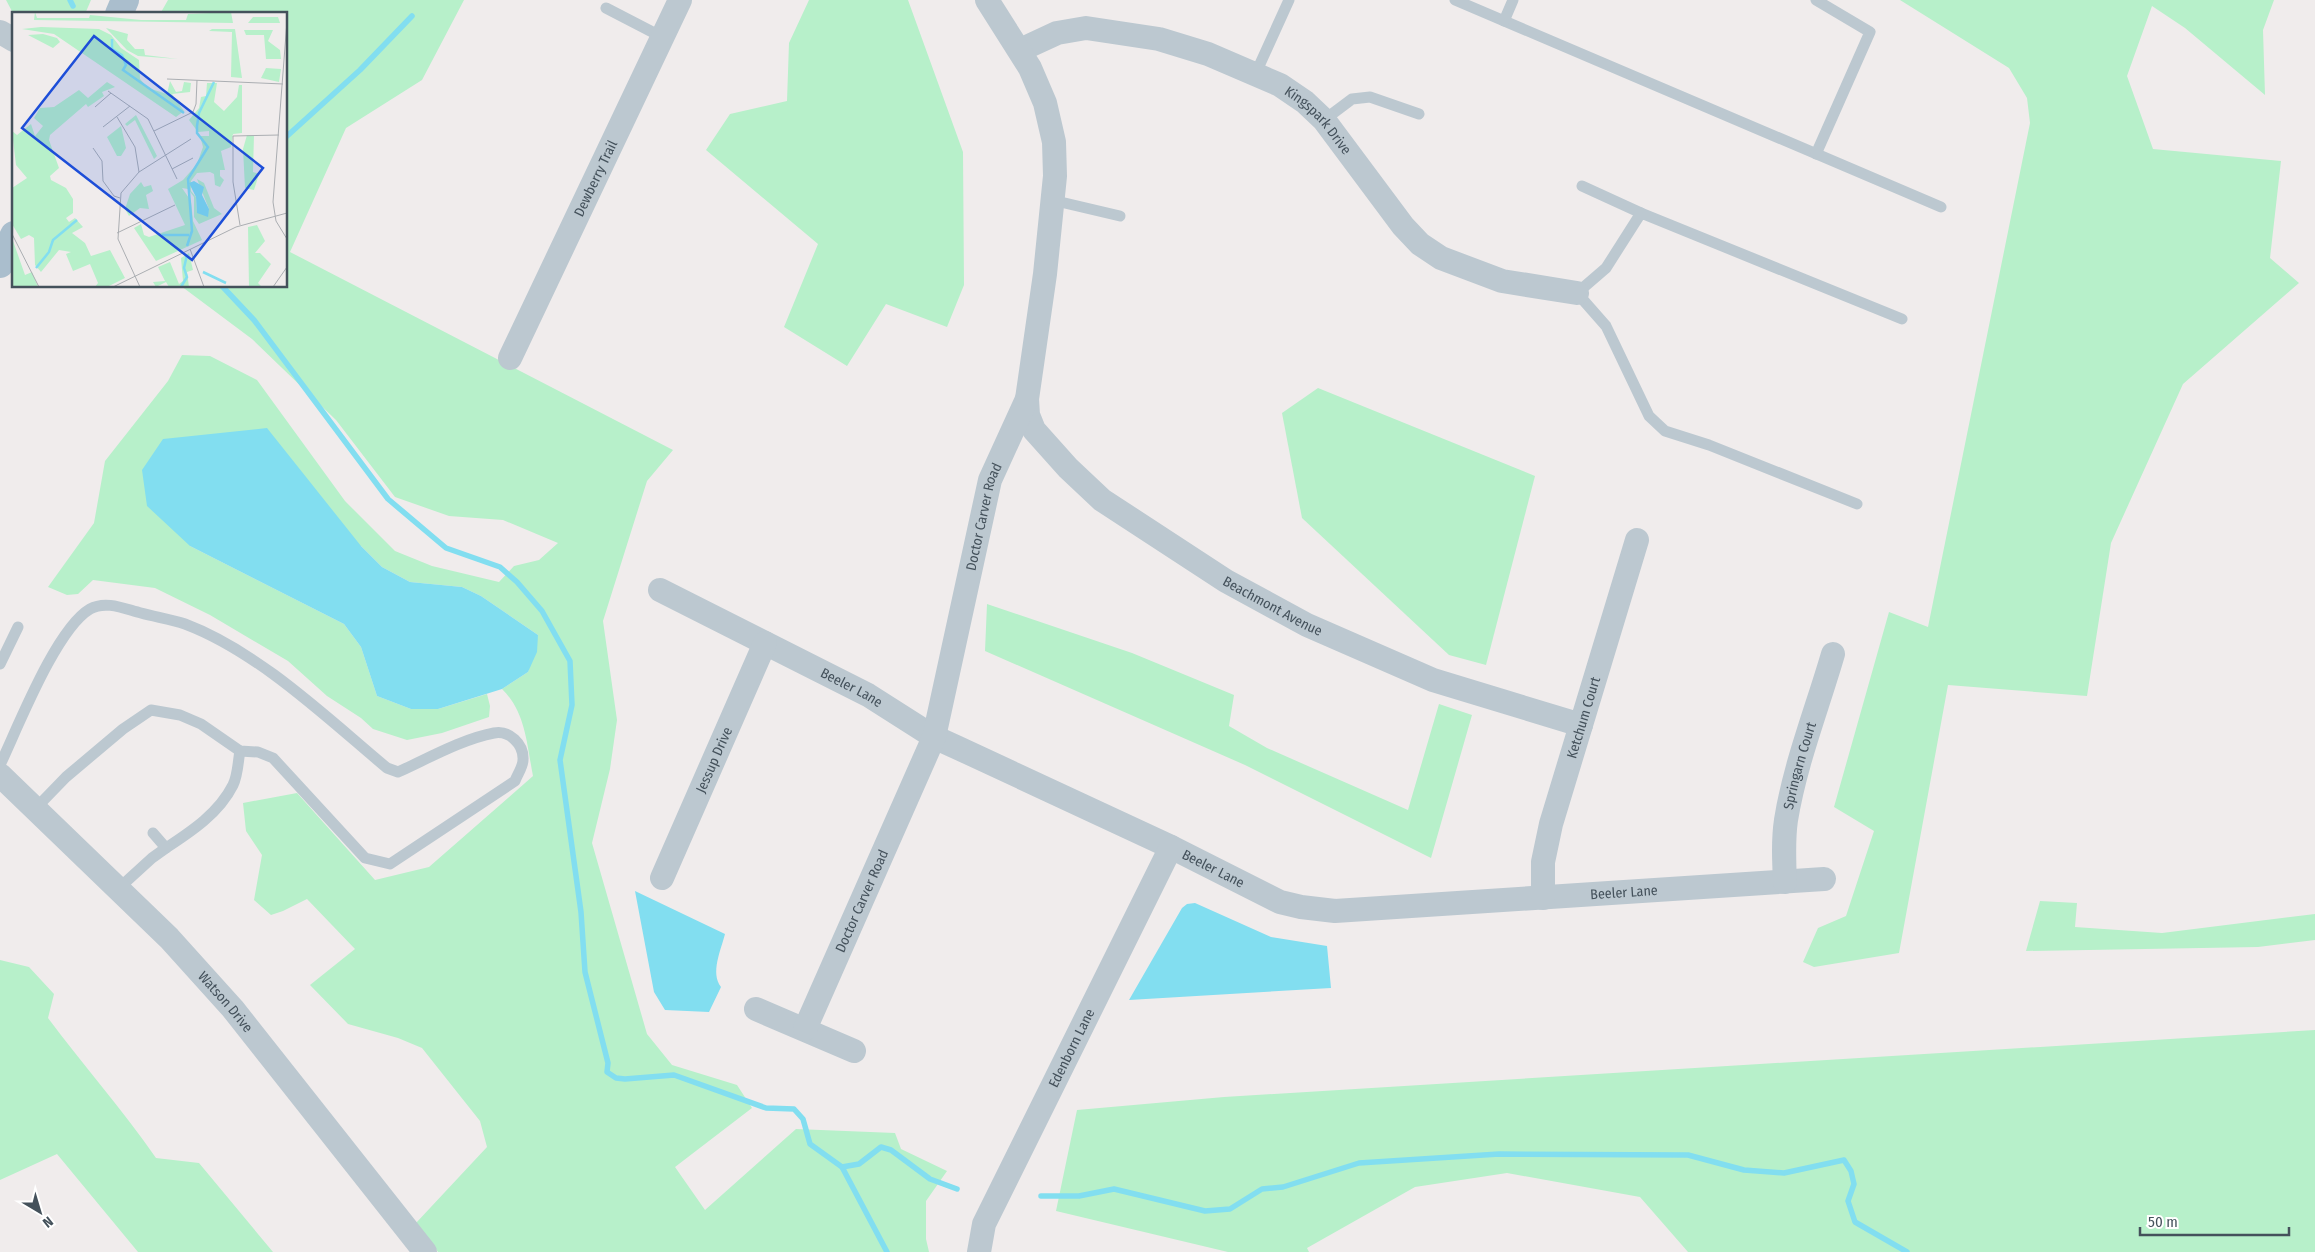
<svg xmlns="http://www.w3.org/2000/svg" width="2315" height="1252" viewBox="0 0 2315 1252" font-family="'Fira Sans Condensed',sans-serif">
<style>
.green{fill:#b7f0ca}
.water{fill:#82def0}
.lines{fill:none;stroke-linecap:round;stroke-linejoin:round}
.stream{stroke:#82def0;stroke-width:5.5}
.lane{stroke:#bcc8d0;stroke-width:11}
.street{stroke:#bcc8d0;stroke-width:24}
.primary{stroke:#aabecd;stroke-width:28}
.labels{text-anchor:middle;stroke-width:4;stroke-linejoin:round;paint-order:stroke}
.street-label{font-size:14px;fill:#44515b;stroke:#fff}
.inset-river{fill:none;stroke:#82def0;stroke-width:2.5}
.inset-road{fill:none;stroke:#abaeb2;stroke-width:1}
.view{fill:#1d4ed8;fill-opacity:0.15;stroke:#1d4ed8;stroke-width:2.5}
.inset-edge{fill:none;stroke:#44515b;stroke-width:2.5}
</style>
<rect width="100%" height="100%" fill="#f0ecec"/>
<!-- green -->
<g class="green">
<path d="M6,0H91L85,14L14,15Z"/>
<path d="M168,0H464L422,80L346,128L290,252L673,450L647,481L603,621L617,720L610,769L592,843L647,1034L672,1065L737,1085L752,1108L675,1167L705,1210L796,1129L895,1133L901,1149L947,1171L926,1201V1239L929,1252H438L416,1223L487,1147L480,1121L422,1048L398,1038L348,1024L310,985L355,949L307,899L283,911L271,915L254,900L262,855L246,831L243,803L297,793L375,880L429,867L533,776C527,746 526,712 502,689L528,672L538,635L481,596L462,587L410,582L382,567L361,546H190L344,624L361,647L377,696L411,709H438L487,694L490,706L489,717L442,733L407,740L373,729L361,718L327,696L288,661L210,615L155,588L93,580L78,594L67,595L48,587L94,523L105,461L168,381L182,355L210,356L257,380L345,501L395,551L432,566L499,582L514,566L539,560L558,543L503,520L449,516L395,497L336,420L252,339L181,286H286V14H160Z"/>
<path d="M809,0H908L963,152L964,285L947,327L886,304L847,366L784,327L818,244L706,150L730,114L787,101L789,43Z"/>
<path d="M1900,0H2274L2263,30L2265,95L2185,28L2152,6L2127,76L2153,149L2281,161L2270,258L2299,283L2183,384L2111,543L2087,696L1948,685L1899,953L1814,967L1803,962L1818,928L1846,916L1874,831L1834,807L1889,612L1928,627L2030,123L2027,98L2009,68Z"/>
<path d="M1318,388L1535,476L1486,665L1449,655L1302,518L1282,413Z"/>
<path d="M987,604L1132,653L1234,695L1229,726L1267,748L1408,810L1439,704L1472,715L1431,858L1245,765L985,651Z"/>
<path d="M2040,901L2077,903L2075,927L2162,933L2315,914V940L2258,947L2026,951Z"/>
<path d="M0,960L29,967L54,994L48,1018C83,1065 122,1109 156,1158L199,1163L273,1252H138L57,1154L0,1180Z"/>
<path d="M2315,1030V1252H1688L1640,1197L1507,1173L1415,1187L1307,1248L1309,1252H1228L1056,1211L1077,1110L1224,1097Z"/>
</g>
<!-- water -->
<g class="water">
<path d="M267,428L361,546L382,567L410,582L462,587L481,596L538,635L537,652L528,672L502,689L438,709H411L377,696L361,647L344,624L190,546L147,506L142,470L163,439Z"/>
<path d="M635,891L725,934C721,950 710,973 721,987L709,1012L665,1010L654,992Z"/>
<path d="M1195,903L1271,937L1327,946L1331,988L1129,1000L1182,908L1187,904Z"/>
</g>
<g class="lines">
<!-- stream -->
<g class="stream">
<path d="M70,0L73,6"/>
<path d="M286,137L360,70L412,16"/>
<path d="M222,286L254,320L388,499L446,548L500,567L517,582L542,611L570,661L572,705L560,760L581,912L585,972L608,1063L607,1072L616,1078L625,1079L674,1075L766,1108L794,1109L803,1119L810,1144L842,1167L887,1252"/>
<path d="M842,1167L859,1164L881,1147L891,1150L930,1179L957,1189"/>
<path d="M1041,1196H1079L1114,1189L1205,1211L1230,1209L1262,1189L1283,1187L1359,1163L1499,1154L1688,1155L1744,1170L1784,1173L1844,1160L1851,1171L1854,1184L1848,1201L1855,1222L1907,1252"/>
</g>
<!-- lane -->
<g class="lane">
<path d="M1455,0L1941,207"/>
<path d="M1816,0L1870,32L1816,154"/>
<path d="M606,8L662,37"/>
<path d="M1504,21L1513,0"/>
<path d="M1255,75L1289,0"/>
<path d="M1324,120L1352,99L1370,97L1419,114"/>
<path d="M1582,186L1641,213"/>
<path d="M1052,200L1120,216"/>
<path d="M1857,504L1709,445L1665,431L1649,416L1606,326L1577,293L1606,268L1641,213L1902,319"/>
<path d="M0,664L18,627"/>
<path d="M0,765C18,727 56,629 90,609C106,600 125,609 141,613C155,617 171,619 185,624C259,652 327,718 387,768L398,772C427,759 462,739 494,733C509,730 524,744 523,760C523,767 517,775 515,781L390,864L365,858L273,758L258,752L240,751L201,724L180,715L151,710L123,729L66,777L35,809"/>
<path d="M153,833L166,848C192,831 219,813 233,785C238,775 238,761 240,751"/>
<path d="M118,889L152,858L166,848"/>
</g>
<!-- street -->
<g class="street">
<path d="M0,32L14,40"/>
<path id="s1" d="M1020,50L1057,33L1086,28L1159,39L1208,54L1280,85L1305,102L1324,120L1403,226L1420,244L1441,258L1502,281L1577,293"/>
<path id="s2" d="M510,358L680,0"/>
<path id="s3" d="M1027,399L1028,415L1034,430L1068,468L1102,500L1226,581L1307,625L1433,680L1581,725"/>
<path id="s4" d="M660,590L868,695L934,737L956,747L1171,847L1280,902L1301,907L1335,911L1824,879"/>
<path id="s5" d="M0,775L169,938L233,1009L425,1252"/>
<path id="s6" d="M662,878L765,643"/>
<path id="s7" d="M1785,882C1784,861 1783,840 1786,820C1795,764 1817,709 1833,654"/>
<path id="s8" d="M1543,898V862L1551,824L1637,540"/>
<path d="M756,1009L854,1051"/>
<path id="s9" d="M805,1029L934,737L990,480L1027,399L1045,274L1055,176L1054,142L1045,103L1030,68L987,0"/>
<path id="s10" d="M979,1252L984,1224L1171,847"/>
</g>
<!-- primary -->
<g class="primary">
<path d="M119,14L125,0"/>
<path d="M0,264L14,235"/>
</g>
</g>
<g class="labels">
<!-- street labels -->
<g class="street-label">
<text dy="5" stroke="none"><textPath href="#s1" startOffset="326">Kingspark Drive</textPath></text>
<text dy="5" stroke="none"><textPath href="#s2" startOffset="199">Dewberry Trail</textPath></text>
<text dy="5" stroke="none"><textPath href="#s9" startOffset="545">Doctor Carver Road</textPath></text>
<text dy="5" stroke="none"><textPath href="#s3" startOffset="331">Beachmont Avenue</textPath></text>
<text dy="5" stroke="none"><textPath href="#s4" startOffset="215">Beeler Lane</textPath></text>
<text dy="5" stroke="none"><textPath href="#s8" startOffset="186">Ketchum Court</textPath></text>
<text dy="5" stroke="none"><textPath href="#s6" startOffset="129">Jessup Drive</textPath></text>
<text dy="5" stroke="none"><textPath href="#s7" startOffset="118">Springarn Court</textPath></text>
<text dy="5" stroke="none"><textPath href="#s4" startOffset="620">Beeler Lane</textPath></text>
<text dy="5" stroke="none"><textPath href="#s4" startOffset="1040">Beeler Lane</textPath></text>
<text dy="5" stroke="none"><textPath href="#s9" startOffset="140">Doctor Carver Road</textPath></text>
<text dy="5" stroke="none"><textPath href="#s5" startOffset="320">Watson Drive</textPath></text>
<text dy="5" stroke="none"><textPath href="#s10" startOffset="225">Edenborn Lane</textPath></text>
</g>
</g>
<!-- overview -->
<g transform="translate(12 12)">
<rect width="275" height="275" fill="#f0ecec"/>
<path d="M23,0L25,6H77L78,3L129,8H174L176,2L219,0L221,11L22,8ZM241,5H266L268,11H236ZM29,15L87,17L99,23L109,36L127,48L128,67L136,76L155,82L158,69L164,80L170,79L172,70L179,71L178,80L160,82L172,99L164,105L42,22L10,17ZM94,16L116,22L115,28L123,37H132L133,43L166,47L126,44L115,38ZM200,17H223L230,66L219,65L220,20L197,19ZM232,18H261L256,29L268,38L269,47H254L252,23H234ZM31,22L45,26L48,30L41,36L16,23ZM254,56L269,57L267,70L249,66ZM95,70L103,75L90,80L92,84L76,95L74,92L38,123L37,128L47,156L38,164L39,168L54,176L61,187V201L54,206L57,210L63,206L71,215L60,221L73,231L79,244L98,238L113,266L95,275H83L86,271L78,252L61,259L54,242L59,240L47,238L29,260L23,253L22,226L17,223L9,227L0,212V176L15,166L4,153L0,119L5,123L19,112L23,124L31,114L22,106L28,96L42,95L67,78L76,86ZM195,71H205L202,90L212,99L225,85L227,73H230V121L221,122L219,135L209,139L213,158H208V164L212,168L208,175L203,173L202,162L198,160L185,161L179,169V179L184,185L185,201L197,197L185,167L192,171L202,196L210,202L187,212L182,205V185L176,177L170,176L179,189L181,209L190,228L144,249L122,216L129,212L132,223L137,225L173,213L156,177L171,168L185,152L191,135L188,124H197V119L186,120L177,108L187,96L189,85L194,84ZM124,103L145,144L142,147L123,108L115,114L113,112ZM109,114L114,136L109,144H105L95,125ZM235,123H242L241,160L247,162L242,178L233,176L231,137ZM129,170L132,175L139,173L141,179L134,183L137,197L128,196L117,204L113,197L118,182ZM245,213L253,229L243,241H248L259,252L246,271L250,275H237L236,215ZM0,226L13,263L20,260L26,275H0ZM177,241L181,258L175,260L177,275H157L154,270L144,275L141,270L153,269L146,255L158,250L167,272L171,269L169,246Z" fill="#b7f0ca"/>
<path d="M182,169L192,175L190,183L197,197L196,205L185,201L184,185L177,171Z" fill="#82def0"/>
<path class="inset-river" d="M100,27V37L110,43L114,53L111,58L172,101M150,223H177M175,234L180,219L176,167L196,135L185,121V114L187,101L202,70M24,256L37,240L41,228L65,208M191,260L214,271M169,275L175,265L172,256L175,243"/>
<path class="inset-road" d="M275,9L261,190L264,209L275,227M155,67L271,72M96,79L136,107L165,167M83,95L99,81M105,105L123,135L127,160M91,115L118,94M142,119L181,100L184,92L185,68M81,136L90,149L91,169L102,184L108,186M160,157L181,146M228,213L221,170V124L267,123M105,221L163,193M0,222L27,275M178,237L192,275M101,275L224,215L275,201M128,275L106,227L109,181L127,160L179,127M261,275L275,255"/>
<path class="view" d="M82,24L251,156L180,248L10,116Z"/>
<rect width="275" height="275" class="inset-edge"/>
</g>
<!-- north arrow -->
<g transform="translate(40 1212) rotate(142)" stroke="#ffffff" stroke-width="4" paint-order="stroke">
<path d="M0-4L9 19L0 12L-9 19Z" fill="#44515b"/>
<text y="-8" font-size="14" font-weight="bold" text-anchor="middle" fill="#44515b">N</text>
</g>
<!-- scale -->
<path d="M2140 1227v8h149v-8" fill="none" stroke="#44515b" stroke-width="2.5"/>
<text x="2148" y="1227" font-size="15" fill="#44515b" stroke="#ffffff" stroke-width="4" paint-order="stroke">50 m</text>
</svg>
